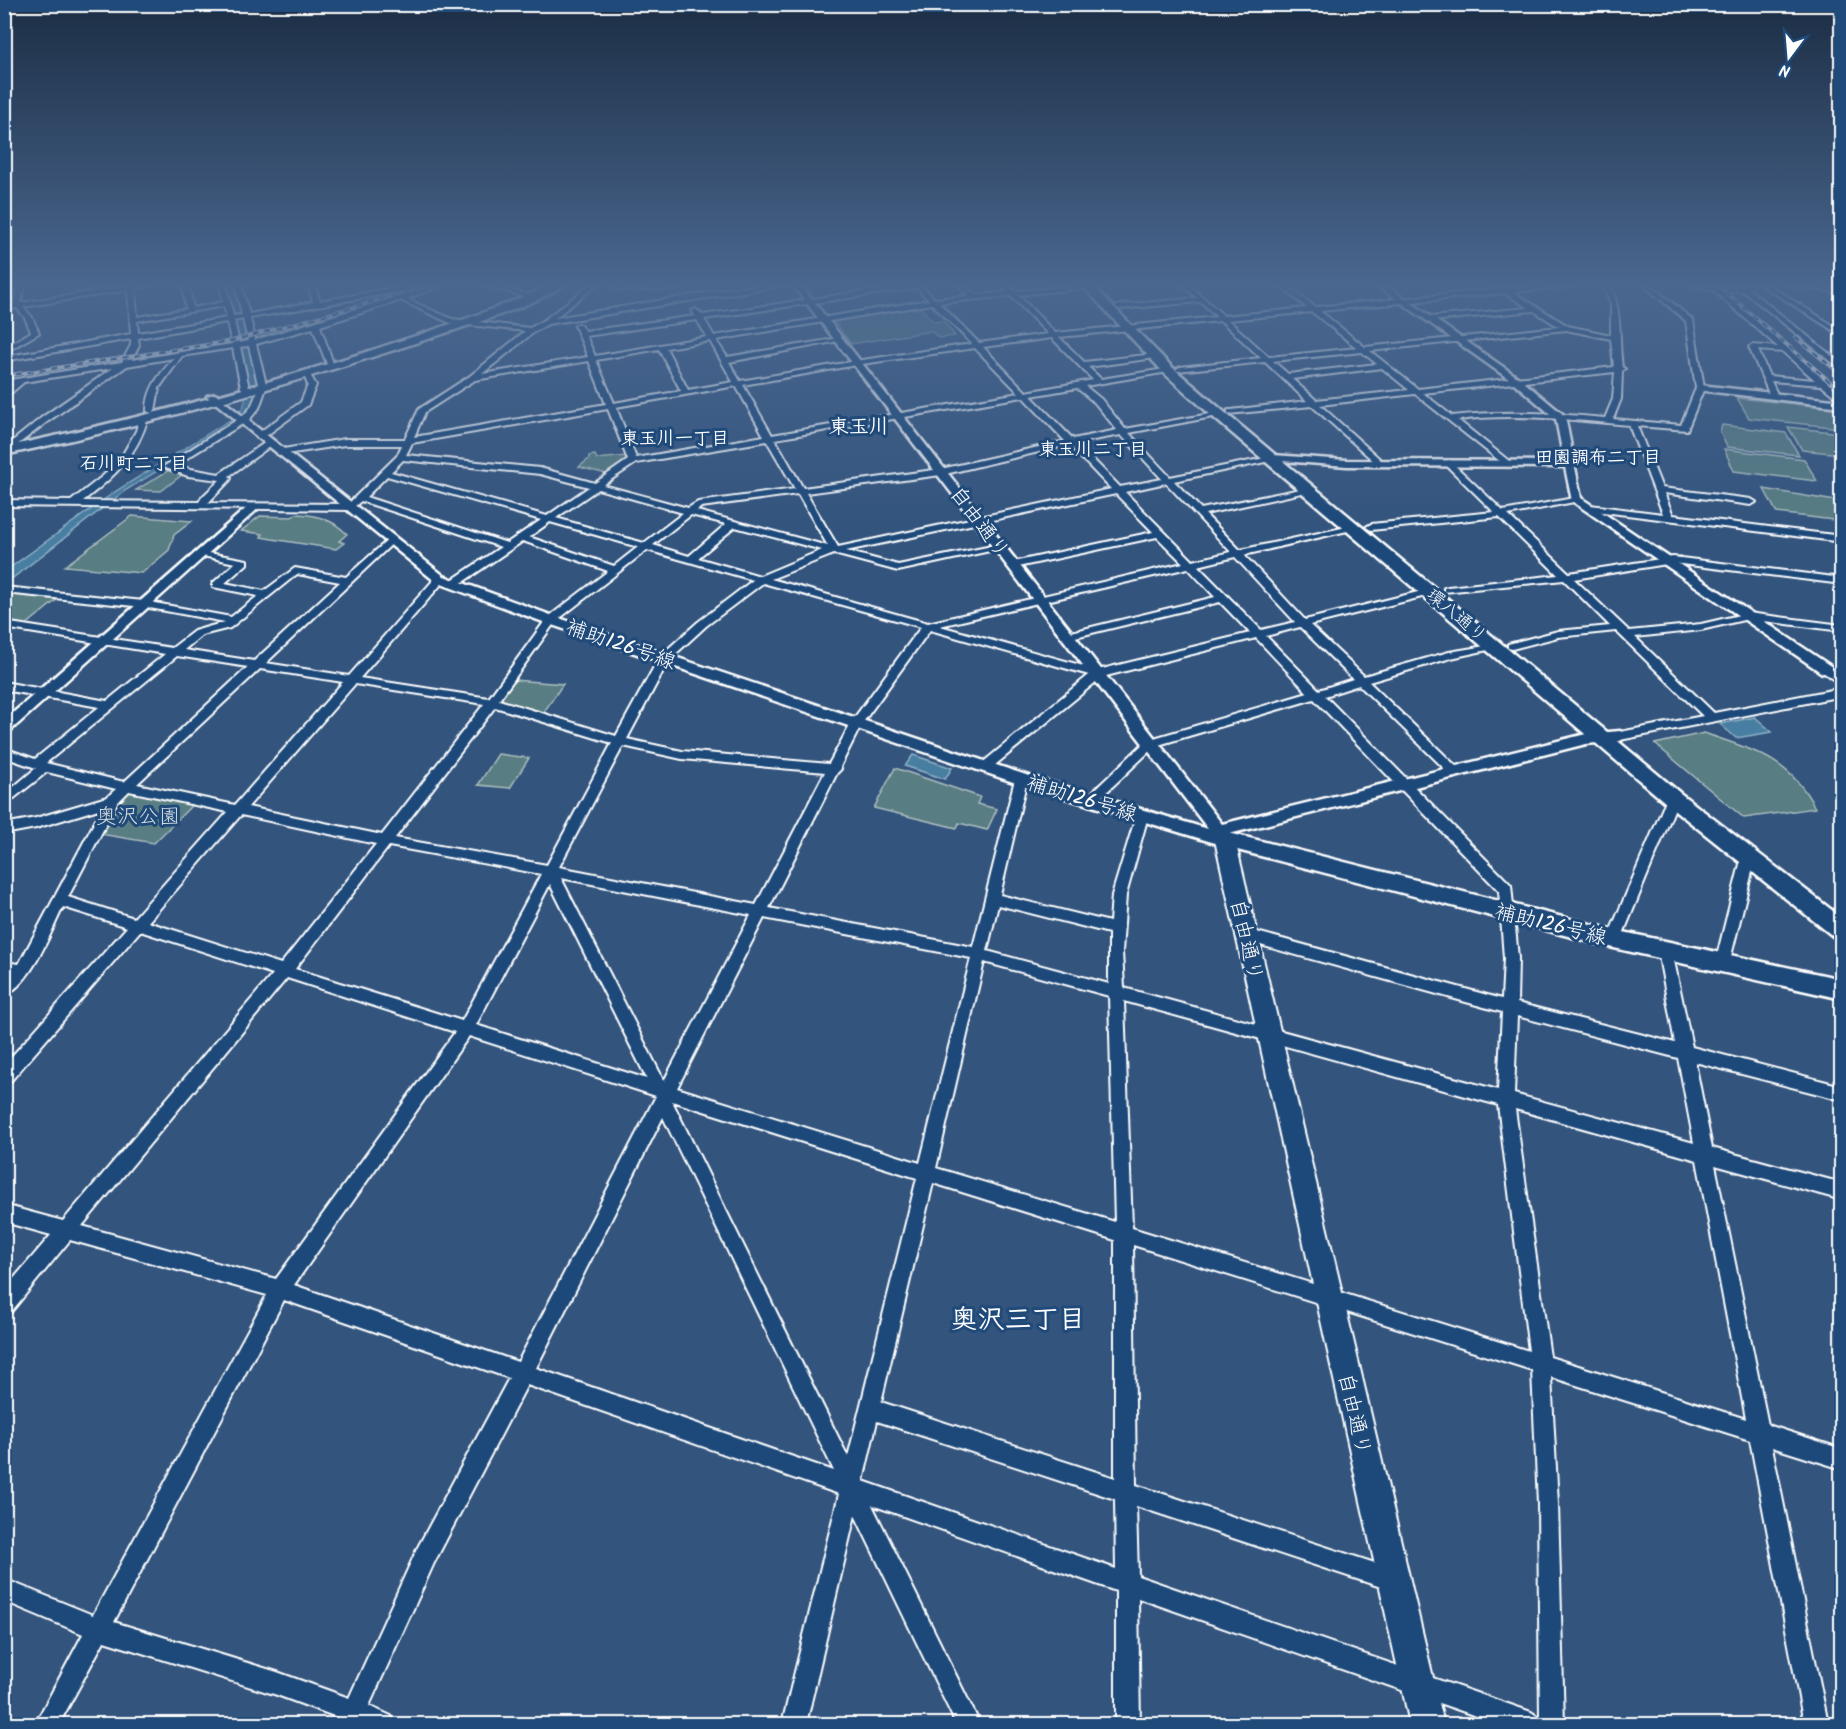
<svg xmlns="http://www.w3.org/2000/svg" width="1846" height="1729" viewBox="0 0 1846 1729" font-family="Kalam,'Klee One',sans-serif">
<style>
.green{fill:#597d82;stroke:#acbec0;stroke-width:1.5}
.water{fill:#467ea1;stroke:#90b2c7;stroke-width:1.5}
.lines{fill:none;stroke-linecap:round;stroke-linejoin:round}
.minor-casing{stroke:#fff;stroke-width:4}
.tertiary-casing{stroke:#fff;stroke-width:5}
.secondary-casing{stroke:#fff;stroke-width:4}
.primary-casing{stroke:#fff;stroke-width:5}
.minor{fill:#1f4a7a;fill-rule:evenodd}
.tertiary{fill:#1f4a7a;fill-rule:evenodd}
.secondary{fill:#1f4a7a;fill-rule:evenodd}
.primary{fill:#1f4a7a;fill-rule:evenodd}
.rail-casing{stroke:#fff;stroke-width:4}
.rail{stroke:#1f4a7a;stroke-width:2;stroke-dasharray:6;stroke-linecap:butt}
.labels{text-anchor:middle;stroke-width:6;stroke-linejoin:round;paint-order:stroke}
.far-neighbourhood-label{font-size:18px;font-weight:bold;fill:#fff;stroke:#1f4a7a}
.far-street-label{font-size:18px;fill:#fff;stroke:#1f4a7a}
.far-quarter-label{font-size:20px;font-weight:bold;fill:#fff;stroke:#1f4a7a}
.street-label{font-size:21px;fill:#fff;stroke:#1f4a7a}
.park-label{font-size:21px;fill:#d6dee0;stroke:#1f4a7a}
.near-neighbourhood-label{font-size:27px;font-weight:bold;fill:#fff;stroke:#1f4a7a}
</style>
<rect width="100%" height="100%" fill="#33547d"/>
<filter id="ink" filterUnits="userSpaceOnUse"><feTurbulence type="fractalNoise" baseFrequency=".0167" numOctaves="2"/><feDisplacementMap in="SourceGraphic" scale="12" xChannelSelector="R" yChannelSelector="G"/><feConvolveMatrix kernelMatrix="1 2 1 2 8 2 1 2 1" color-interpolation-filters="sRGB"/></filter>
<g filter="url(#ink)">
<!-- green -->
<g class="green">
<path d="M919,306L934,322L943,321L955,336L939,338L931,331L851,344L833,320Z"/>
<path d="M1737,398L1841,409V428L1749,418Z"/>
<path d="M1722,425L1786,433L1799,455L1727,447L1720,432Z"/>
<path d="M1788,427L1840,433L1841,454L1802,450Z"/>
<path d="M1724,449L1804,459L1817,481L1734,471Z"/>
<path d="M595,455L597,459L627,456L629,462L610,475L579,467L589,459V456Z"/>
<path d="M169,470L183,474L161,491L136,490Z"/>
<path d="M1764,489L1841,502V521L1777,513Z"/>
<path d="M296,514C317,515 332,519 347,534L339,541L344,543L336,549L272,539L261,537L263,534L241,531L260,516L292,517Z"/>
<path d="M132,516L192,521L174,535L169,550L142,573L65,566Z"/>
<path d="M6,593L59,598L26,625L5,621Z"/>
<path d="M513,680L563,684L544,712L499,700Z"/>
<path d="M1704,733C1752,750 1790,758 1815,808L1744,818L1655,744Z"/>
<path d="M498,754L529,758L510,788L478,785Z"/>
<path d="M895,768L980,797L977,804L997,809L987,830L959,823L957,828L874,808Z"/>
<path d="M129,790L196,801L154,843L94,833L117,796Z"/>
</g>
<!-- water -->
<g class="water">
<path d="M227,284H235L258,380C258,401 250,411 234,424L126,490L5,584L4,572L116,491L230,420L243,408L249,386Z"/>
<path d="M1755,717L1772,732L1736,738L1720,724Z"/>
<path d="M913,755L952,768L945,779L905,766Z"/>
</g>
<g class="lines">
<defs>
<g id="minor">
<path d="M20,284H26L20,303L128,286V284H156L135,289L137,317L186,309L182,284H188L193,308L223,302L220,284H226L233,316L242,315L235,284H241L249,314L313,302L308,284H314L320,301L405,286L408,288L409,293L438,284H446L409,298V300L452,319L530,328L544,320L591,284H598L555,318L730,289L776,284H792L548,324L534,332L482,374L588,357L575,326L579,324L585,331L695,316L692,311L696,309L702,315L914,284H920L935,299L969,296L957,284H963L976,295L1008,292L1001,284H1007L1015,291L1090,285L1088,288L1018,295L1055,333L1217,317L1201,302L1119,309L1115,307L1119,305L1197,298L1182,284H1188L1224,316L1307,308L1278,284H1285L1315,307L1500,289L1503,287L1507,289L1579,284L1576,286L1513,292L1568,326L1611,335V304L1603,284H1609C1623,309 1618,339 1622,367L1625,369L1622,371L1621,399L1613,419L1681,425L1696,388L1686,321L1642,284H1649L1693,320L1704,388L1687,430L1637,426L1662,488L1751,499L1756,502L1751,505L1664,493L1673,515L1842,536V542L1587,510L1585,508L1590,505L1663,514L1629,425C1572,420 1515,413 1458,420L1509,461L1510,463L1506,466L1415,394L1320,405L1381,460L1382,462L1378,465L1312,406L1228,414V410H1231L1307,401L1265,362L1177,371L1176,369L1180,367L1261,358L1221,321L1059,337L1084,362L1155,354L1159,356L1155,358L1088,367L1101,379L1171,368L1172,370L1168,372L1085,386L1101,399L1125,429L1221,412V416H1218L1129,433L1170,477L1275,456V460L1174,481L1201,509L1311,487V491L1205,514L1240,550L1356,525V529L1244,555L1305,620L1430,589L1434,590V594L1310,625L1364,676L1449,652L1497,644V648L1451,658L1369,682L1460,770L1462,773L1460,776H1452L1359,685L1325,696L1511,885L1518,958L1517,1003L1675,1043L1658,951L1660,947L1665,945L1670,947L1672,951L1692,1047L1842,1086V1100L1695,1062L1712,1148L1842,1183V1200L1715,1165L1768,1425L1842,1449V1469L1772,1447L1828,1724H1804L1750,1440L1551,1377L1558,1504L1564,1724H1499L1138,1598L1140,1724H1116V1591L872,1505L980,1724H956L855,1515L806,1724H782L839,1494L527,1385L434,1563L369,1706L391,1716L395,1724H356L277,1695L104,1641L59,1724H35L83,1634L4,1601V1579L93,1615L267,1295L70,1240L11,1312L4,1314V1290L51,1235L4,1222V1205L63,1221L273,974L140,931L10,1082L4,1084V1065L127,927L63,907C51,931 31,986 4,995V979L9,975L4,974V962L19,964L102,808L36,828L4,834V824L36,818L107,797L116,789L47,772L4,806V795L36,768L4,757V748L35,759L99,707L4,690V682L107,701L165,654L4,628V622L172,648L194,631L225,622L144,607L4,593V587L144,601L231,617L258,596L213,587V583L235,563L198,555V551L247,560V564L225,583L264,591L295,568L346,577L390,538L393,539V543L266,663L349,676L436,577H444V581L360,678L489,698L547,618L608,571L523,541L457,586H449V582L501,547L361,501L350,510L4,506V500L71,501L104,475L123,454L136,431L140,417L144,415L148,417C138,455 113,478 83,501L199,502L202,497L220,480L188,476L163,467L243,416L251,407L260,386L258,384L249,346L240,347L249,388L245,390L241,388L233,348L182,356L159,388L155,411L151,413L147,411C147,388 160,374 174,358L127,366L47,422L4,455V448L41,418L113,368L24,382L4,399V392L13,384L4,385V381L122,362L131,345V339L4,361V357L131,334L128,290L23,307L32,317L39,333L4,353V348L31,332L25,318L17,308L4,310V306L13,305ZM917,288L929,300L714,336L704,319ZM402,291V295L255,340L250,318ZM1505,293L1528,308L1430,317L1426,319L1430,321L1534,311L1559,327L1365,347L1320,311ZM1011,296L1048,334L979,343L939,303ZM402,300L404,302L450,323L525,331L470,376L419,409L405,439H345L277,450V454L280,455L345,445H402L397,456L348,504L208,503L230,480L231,478L229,476L272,445L273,443L269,440L219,474L174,466L249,420L259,408L266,388L264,386L266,384L256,344L313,328L327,364L334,366L320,326ZM932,304L972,344L862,360L740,381L729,362L844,340L840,338L727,357L716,340ZM224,306L227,318L138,333L137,321ZM1312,312L1357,348L1269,357L1228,320ZM243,319L248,341L239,343L234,321ZM697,320L707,337L595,356L586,336ZM227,322L232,344L132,360L139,345L138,338ZM1566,330L1611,339L1614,367L1418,389L1370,351ZM1052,338L1093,380L1026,392L983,347ZM710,341L733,382L688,390L666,348ZM975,348L1019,393L772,435L743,385L862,364ZM659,349L681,391L614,403L596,360ZM1362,352L1377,364L1288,374L1273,361ZM589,361L606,404L414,437L425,412L475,380ZM1382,368L1409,390L1316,400L1292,379ZM1615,372L1613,399L1605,418C1554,413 1504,410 1452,416L1423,393ZM736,386L764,436L636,458L616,407ZM1077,388L1095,403L1117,430L1073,439L1031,396ZM1023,397L1065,441L941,469L803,488L775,439ZM608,409L628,460L595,483L540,468L406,455L412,443ZM1121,435L1162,479L1120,487L1077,443ZM767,441L795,489L698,502L688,508L603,485L636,463ZM1069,445L1111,489L838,547L806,493L941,475ZM403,460L540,474L589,487L547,516L391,472ZM387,476L541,520L507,543L366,497ZM1166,483L1231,552L1193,561L1125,492ZM598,489L683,513L644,543L556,518ZM798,494L828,546L697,511L701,507ZM1116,494L1153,532L1013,562L1008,565L1013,568L1157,537L1183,563L928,623L771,579L834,554L898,571L999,549L1002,548V544L898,565L846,551ZM691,515L726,524L689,556L653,545ZM550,522L638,547L614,566L529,537ZM735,527L822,550L760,576L698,558ZM647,550L753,580L698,622L660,656L616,736L499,700L555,622ZM1235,557L1295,622L1261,630L1198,566ZM1188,568L1215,597L1063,634L1062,636L1067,639L1220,602L1250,633L1098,670L940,626ZM297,574L340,582L254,661L184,650L202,635L230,628ZM763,583L921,627L852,721L829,764L682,751L627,739L669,660L706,626ZM1300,627L1353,679L1319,690L1266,636ZM930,630L1089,675L981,764L979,767L985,771L989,770L1102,677L1256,638L1308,693L1147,740L1083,801L1089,806L1094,804L1155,746L1314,699L1499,891L1504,958L1502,999L1246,929L1241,931L1239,935L1241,939L1246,941L1502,1012L1498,1090L1124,988L1122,952L1126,895L1148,816L1142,811L1136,816L1112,895L1110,922L1000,895L1027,779L1021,775L1015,779L973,947L769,908L837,773L841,769L840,767L861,725ZM177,656L248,667L124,782L46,763ZM260,669L343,682L235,805L137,784ZM355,684L484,704L382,835L248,807ZM495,707L612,743L547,865L395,838ZM623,746L682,759L825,772L756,905L559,867ZM129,791L228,812L134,918L68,897L117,803ZM241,815L376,844L281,964L148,922ZM389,846L541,874L462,1021L295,969ZM561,878L751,915L664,1081ZM550,884L647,1079L476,1025ZM998,905L1109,933V984L987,951ZM764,918L971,958L920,1163L677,1088ZM984,962L1109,996L1115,1222L936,1168ZM287,978L455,1032L276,1279L82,1226ZM1124,1001L1498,1105L1529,1351L1132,1228ZM1517,1016L1678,1058L1694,1143L1514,1094ZM469,1036L656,1096L518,1362L294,1285ZM672,1101L917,1178L848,1457ZM1515,1109L1697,1160L1746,1419L1550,1357ZM663,1117L834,1471L536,1368ZM933,1183L1115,1240V1478L881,1402ZM1133,1245L1532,1370L1538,1504L1540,1718L1531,1712L1138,1576L1136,1506L1393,1591L1401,1588L1404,1580L1401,1572L1393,1569L1136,1485ZM284,1300L509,1378L418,1547L349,1698L277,1672L114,1622ZM877,1421L1115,1499L1116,1569L863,1481Z"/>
<path d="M478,284H488L530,295L527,297Z"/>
<path d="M1096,284H1115L1098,287Z"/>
<path d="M1689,284L1730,288L1753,284V286L1749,289L1842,364V370L1743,291L1723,292L1842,395V402L1821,385L1771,381L1778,396L1771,398L1749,347L1753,345L1778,347L1714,291ZM1758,350L1783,352L1815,380L1769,376Z"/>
<path d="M1760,284H1767L1842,331V336Z"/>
<path d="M1781,284H1797L1842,289V293Z"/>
<path d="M680,286L682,289L618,290L615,288L618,286Z"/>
<path d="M303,373H309L316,385L308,405L263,438H257V434L301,402L308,385Z"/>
<path d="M1449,460L1503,511L1579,497V501L1508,515L1569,573L1673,557L1842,578V584L1673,563L1574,579L1629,631L1701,624L1748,613L1842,625V631L1748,619L1701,630L1635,637L1714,713L1842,688V696L1620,740L1616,739L1614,736L1620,732L1703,716L1616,631L1558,637L1512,649L1508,648V644L1558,631L1610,626L1564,580L1444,592V588L1448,587L1558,575L1499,517L1371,530L1366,527L1371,524L1494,512L1446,465L1445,463Z"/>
<path d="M1827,666L1842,677V686L1823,672L1821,670Z"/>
<path d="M1673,793L1679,798L1621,939L1619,943L1614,945L1609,943L1607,939L1667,798Z"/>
<path d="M1748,855L1755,860L1729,964L1727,968L1722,970L1717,968L1715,964L1741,860Z"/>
</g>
<g id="tertiary">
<path d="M792,284H800L1222,824L1586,734L1620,731L1627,736L1620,741L1586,744L1229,834L1233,840L1225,846L1016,783L546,623L436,582L207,396L215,394L444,576L556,617L1026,775L1208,829Z"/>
<path d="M1375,284H1384L1519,378L1565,416L1581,498L1832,667V673H1822L1572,501L1565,467L1347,466L1268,460V456L1272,455L1347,460L1564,461L1556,419L1513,382Z"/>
<path d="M1700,385L1842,401V407L1697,390V386Z"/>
<path d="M251,504L261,506L9,732L4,734V721Z"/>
</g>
<path id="secondary" d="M1225,833L1232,835L1235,840L1444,1724H1410L1215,840L1218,835Z"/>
<g id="primary">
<path d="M552,284H564C545,302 470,325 443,334C299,382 153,424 4,455V447C125,422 243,391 360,354C425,333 490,313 552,284Z"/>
<path d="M1081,284H1091L1172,367L1223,411L1680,793L1842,918V940L1834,937L1666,803L1213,417L1164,373Z"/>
<path d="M1225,832L1614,930L1842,979V999L1614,948L1218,845L1215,840L1218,835Z"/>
</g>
</defs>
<!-- minor casing -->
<use href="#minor" class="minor-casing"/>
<!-- tertiary casing -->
<use href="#tertiary" class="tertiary-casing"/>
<!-- secondary casing -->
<use href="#secondary" class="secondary-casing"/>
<!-- primary casing -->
<use href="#primary" class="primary-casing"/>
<!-- minor -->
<use href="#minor" class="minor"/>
<!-- tertiary -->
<use href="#tertiary" class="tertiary"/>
<!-- secondary -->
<use href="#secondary" class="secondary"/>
<!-- primary -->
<use href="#primary" class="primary"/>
<defs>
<g id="rail">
<path d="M1716,284L1842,392"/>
<path d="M1795,337L1842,375"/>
<path d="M4,376L232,341L436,284"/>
</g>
</defs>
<!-- rail casing -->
<use href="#rail" class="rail-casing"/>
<!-- rail -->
<use href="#rail" class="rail"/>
</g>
</g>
<!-- sky -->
<linearGradient id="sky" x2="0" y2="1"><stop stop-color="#1c2e45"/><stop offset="0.54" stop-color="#4a678f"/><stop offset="1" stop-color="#4a678f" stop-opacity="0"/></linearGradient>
<rect width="1846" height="526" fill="url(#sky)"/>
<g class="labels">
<!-- far-neighbourhood labels -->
<g class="far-neighbourhood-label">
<text x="675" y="444">東玉川一丁目</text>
<text x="1093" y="455">東玉川二丁目</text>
<text x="1598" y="463">田園調布二丁目</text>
<text x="134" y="469">石川町二丁目</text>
</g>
<!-- far-street labels -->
<g class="far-street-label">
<text transform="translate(1457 615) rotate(40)" y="6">環八通り</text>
</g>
<!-- far-quarter labels -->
<g class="far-quarter-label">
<text x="859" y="433">東玉川</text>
</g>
<!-- street labels -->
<g class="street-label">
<text transform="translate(980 522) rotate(53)" y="7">自由通り</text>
<text transform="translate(621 644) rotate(19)" y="7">補助126号線</text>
<text transform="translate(1082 798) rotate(17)" y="7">補助126号線</text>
<text transform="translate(1551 924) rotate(14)" y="7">補助126号線</text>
<text transform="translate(1247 940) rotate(77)" y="7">自由通り</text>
<text transform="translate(1355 1414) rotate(77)" y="7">自由通り</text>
</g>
<!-- park labels -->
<g class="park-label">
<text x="138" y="823">奥沢公園</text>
</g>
<!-- near-neighbourhood labels -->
<g class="near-neighbourhood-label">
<text x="1018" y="1328">奥沢三丁目</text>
</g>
</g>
<!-- margin -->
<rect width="1846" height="1729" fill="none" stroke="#1f4a7a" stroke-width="24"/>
<rect x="12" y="12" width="1822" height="1705" fill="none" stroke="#fff" stroke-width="2" filter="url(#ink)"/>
<!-- north arrow -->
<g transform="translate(1789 57) rotate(196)" stroke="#1f4a7a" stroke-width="4.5" paint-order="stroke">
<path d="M0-4.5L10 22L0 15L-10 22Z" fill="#ffffff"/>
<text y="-9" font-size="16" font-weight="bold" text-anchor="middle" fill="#ffffff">N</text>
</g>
</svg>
